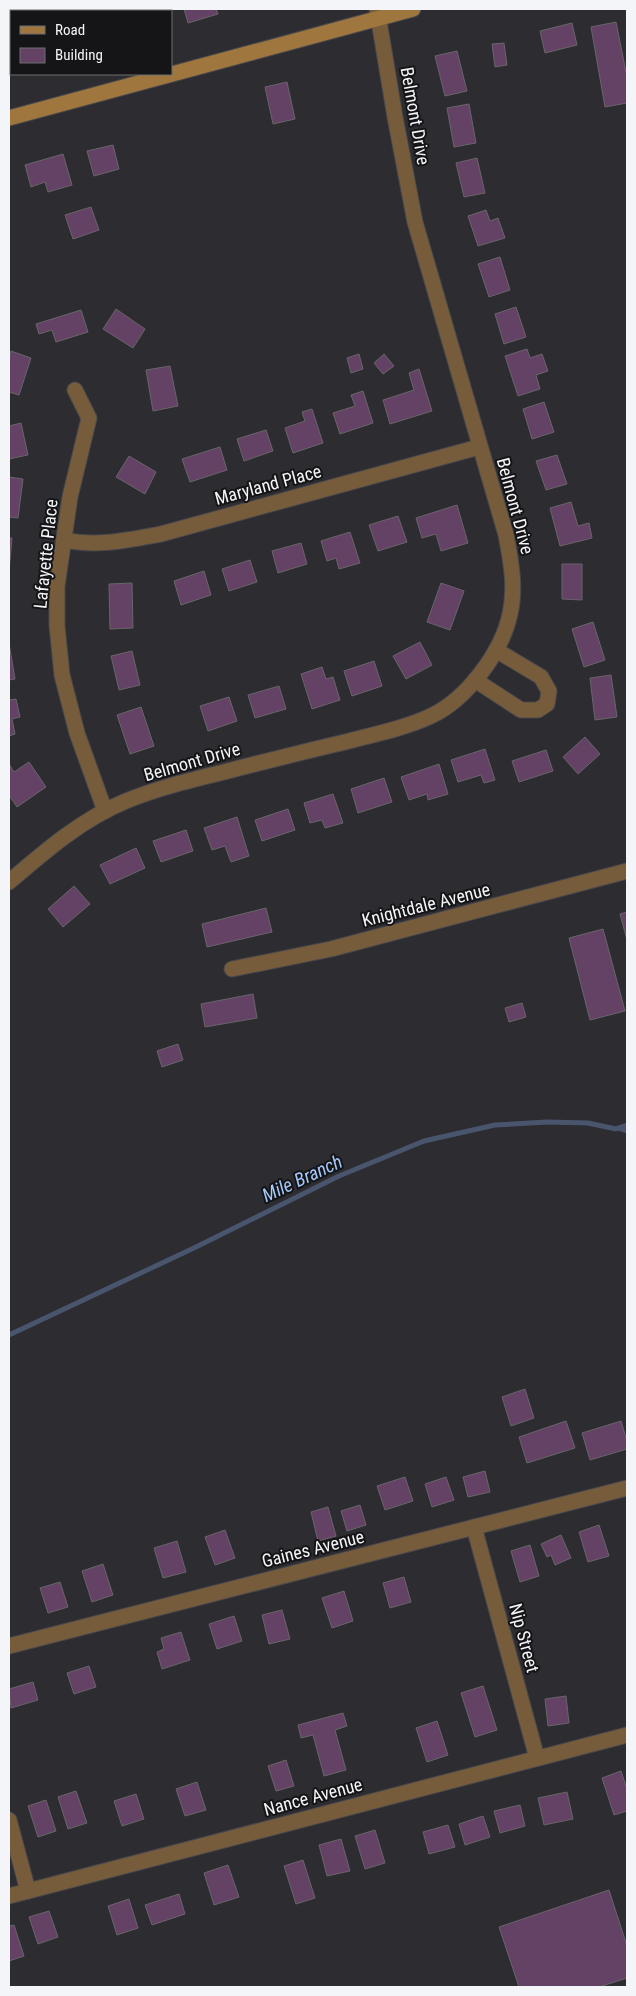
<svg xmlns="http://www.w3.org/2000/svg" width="636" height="1996" viewBox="0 0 636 1996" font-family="'Roboto Condensed',sans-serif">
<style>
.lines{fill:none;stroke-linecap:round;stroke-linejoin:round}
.stream{stroke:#49556d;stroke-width:5}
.building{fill:#644266;stroke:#696569}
.street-casing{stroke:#48484d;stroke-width:17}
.secondary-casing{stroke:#48484d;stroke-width:17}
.street{stroke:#765c3b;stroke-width:15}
.secondary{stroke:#9f763e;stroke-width:15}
.labels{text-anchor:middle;stroke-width:4;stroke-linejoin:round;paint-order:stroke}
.street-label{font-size:18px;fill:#f4f5f8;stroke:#151517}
.water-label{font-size:19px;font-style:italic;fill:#a4c9fb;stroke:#151517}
</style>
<rect width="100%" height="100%" fill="#2c2c31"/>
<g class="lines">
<!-- stream -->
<g class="stream">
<path d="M618,1128L627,1131"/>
<path d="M9,1335L196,1247L339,1176L424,1141L495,1125L547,1122L588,1123L616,1129L627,1125"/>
</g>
</g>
<!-- building -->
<g class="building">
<path d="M9,9H20L21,11H11V58L9,59Z"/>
<path d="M122,9H138V11H119L118,10Z"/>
<path d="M184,9H216L218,14L188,23Z"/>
<path d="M616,22L627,77V103L605,107L591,27Z"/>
<path d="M572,23L577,45L545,53L540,31Z"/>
<path d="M504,43L507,65L495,67L492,44Z"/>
<path d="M457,51L467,91L445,96L435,56Z"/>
<path d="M287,82L295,119L273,124L265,87Z"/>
<path d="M469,104L476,143L454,147L447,108Z"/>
<path d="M113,145L119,169L94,176L87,151Z"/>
<path d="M63,154L72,185L48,192L45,182L31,187L25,165Z"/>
<path d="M477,158L485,193L464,197L456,163Z"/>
<path d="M91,207L99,230L73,239L65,215Z"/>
<path d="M486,210L490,221L498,218L505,238L478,246L468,216Z"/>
<path d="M500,257L510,290L489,297L478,264Z"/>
<path d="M516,307L526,337L504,344L495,314Z"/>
<path d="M116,309L145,329L133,348L103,329Z"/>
<path d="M81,310L88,332L56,342L52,330L39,334L36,324Z"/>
<path d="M527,349L530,358L542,354L548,371L536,375L540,389L518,396L505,356Z"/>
<path d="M11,351L31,358L19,395L9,392V359Z"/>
<path d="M359,354L363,369L351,373L347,358Z"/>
<path d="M384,354L394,366L383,374L374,363Z"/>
<path d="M170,366L178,406L153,411L146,370Z"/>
<path d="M419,369L432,411L390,424L383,400L414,390L409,373Z"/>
<path d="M363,391L373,423L340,434L333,413L355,406L351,395Z"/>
<path d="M544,402L554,432L532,439L523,409Z"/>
<path d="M312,409L323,443L293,453L285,428L305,421L302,412Z"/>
<path d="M21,423L28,455L9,459V426Z"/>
<path d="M266,430L273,451L244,461L237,439Z"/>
<path d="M220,447L227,470L190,482L182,459Z"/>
<path d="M557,455L567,484L546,490L536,461Z"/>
<path d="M129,456L156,472L145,494L116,477Z"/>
<path d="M9,477L23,479L18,518L9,517Z"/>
<path d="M571,502L578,526L589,523L592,538L560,546L550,508Z"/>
<path d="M457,505L468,543L441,551L436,534L422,538L416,518Z"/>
<path d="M398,516L407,542L378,551L369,525Z"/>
<path d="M350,532L360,563L339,569L336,558L327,561L321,541Z"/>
<path d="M9,538H12L9,571Z"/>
<path d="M301,543L307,564L278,573L272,551Z"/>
<path d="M250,560L257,582L229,591L222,569Z"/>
<path d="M562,564H582V600L562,599Z"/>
<path d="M204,571L211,595L181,605L174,581Z"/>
<path d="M132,583L133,628L110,629L109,584Z"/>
<path d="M441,583L464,591L450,630L427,622Z"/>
<path d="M593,622L605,660L584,667L572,629Z"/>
<path d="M420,642L432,665L406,679L393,656Z"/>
<path d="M9,643L15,679L9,680Z"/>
<path d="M132,651L140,685L119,690L111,656Z"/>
<path d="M374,661L382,686L352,696L344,671Z"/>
<path d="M322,667L326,679L333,677L340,700L312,709L301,674Z"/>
<path d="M611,675L617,717L595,720L590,678Z"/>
<path d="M279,686L286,709L255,718L248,695Z"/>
<path d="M229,697L237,721L208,731L200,706Z"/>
<path d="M16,699L20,717L12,719L15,734L9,736V700Z"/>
<path d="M141,707L154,746L130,754L117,715Z"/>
<path d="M585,737L600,754L578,774L563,757Z"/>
<path d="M485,749L495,780L484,783L481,775L458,782L451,760Z"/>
<path d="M546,750L553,771L519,782L512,761Z"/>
<path d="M29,762L46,787L17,807L9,795V764L14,772Z"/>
<path d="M439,764L448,794L428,800L427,794L409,800L401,777Z"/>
<path d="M384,778L392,802L358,813L351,789Z"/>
<path d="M333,794L343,823L325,828L322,820L310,823L304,803Z"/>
<path d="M288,809L295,830L262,841L255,820Z"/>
<path d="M237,817L249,856L231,862L225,846L212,850L204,828Z"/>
<path d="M186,830L193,851L161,862L153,841Z"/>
<path d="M136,848L145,868L110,884L100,865Z"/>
<path d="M74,886L90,904L63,927L48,909Z"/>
<path d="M266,908L272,932L207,947L202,924Z"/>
<path d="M627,912V940L620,914Z"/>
<path d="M603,929L625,1011L590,1020L569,938Z"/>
<path d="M253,994L257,1018L205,1027L201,1004Z"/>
<path d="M522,1003L526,1017L509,1022L505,1008Z"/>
<path d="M178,1044L183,1060L162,1067L157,1051Z"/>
<path d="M525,1389L534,1418L511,1426L502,1397Z"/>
<path d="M566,1421L575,1448L527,1463L519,1437Z"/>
<path d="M621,1421L627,1441V1449L590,1460L582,1433Z"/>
<path d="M485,1471L490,1492L468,1497L463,1477Z"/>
<path d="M405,1477L413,1501L385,1510L377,1486Z"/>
<path d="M446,1477L454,1500L432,1507L425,1484Z"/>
<path d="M360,1505L366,1525L347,1531L341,1511Z"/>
<path d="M328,1507L336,1536L318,1541L311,1512Z"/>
<path d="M599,1525L609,1556L588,1562L579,1532Z"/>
<path d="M225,1530L235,1558L215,1565L205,1537Z"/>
<path d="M561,1535L571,1558L555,1565L551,1555L547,1557L541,1544Z"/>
<path d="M177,1541L186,1572L163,1578L154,1548Z"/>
<path d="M530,1545L539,1576L520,1582L511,1551Z"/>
<path d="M103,1564L113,1595L92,1602L82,1571Z"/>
<path d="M404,1577L411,1602L390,1608L383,1583Z"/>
<path d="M60,1582L68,1607L48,1613L40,1588Z"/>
<path d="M344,1591L353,1621L332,1628L322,1598Z"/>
<path d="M282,1610L290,1639L269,1644L262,1615Z"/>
<path d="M234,1616L242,1641L217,1649L209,1624Z"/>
<path d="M181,1632L190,1660L162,1669L157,1652L164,1649L161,1638Z"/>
<path d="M89,1666L96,1687L74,1694L67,1673Z"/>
<path d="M33,1682L38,1700L11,1708L9,1689Z"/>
<path d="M483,1686L497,1730L475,1737L461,1693Z"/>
<path d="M566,1696L569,1723L548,1726L545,1699Z"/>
<path d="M343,1713L347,1726L335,1730L346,1770L324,1776L313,1735L301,1738L298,1725Z"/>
<path d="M437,1721L448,1755L427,1762L416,1728Z"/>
<path d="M286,1760L294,1786L276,1791L268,1766Z"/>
<path d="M621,1771L627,1789V1811L614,1815L602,1778Z"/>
<path d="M197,1782L206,1810L185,1816L176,1789Z"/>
<path d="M76,1791L87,1823L68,1829L58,1797Z"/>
<path d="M567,1792L573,1819L544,1825L538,1798Z"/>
<path d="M136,1794L144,1819L122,1826L114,1801Z"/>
<path d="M46,1800L56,1831L38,1837L28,1806Z"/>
<path d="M520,1805L525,1826L500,1833L494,1811Z"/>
<path d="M483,1816L490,1837L465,1845L459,1824Z"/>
<path d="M448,1825L455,1847L429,1854L423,1832Z"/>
<path d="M375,1830L385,1863L365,1869L355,1836Z"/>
<path d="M341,1839L350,1871L327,1876L319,1845Z"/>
<path d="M303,1860L315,1898L296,1904L284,1866Z"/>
<path d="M228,1865L239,1897L214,1905L204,1873Z"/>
<path d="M609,1890L627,1946V1978L599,1987H519L499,1927Z"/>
<path d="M179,1894L185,1914L152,1925L145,1905Z"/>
<path d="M129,1899L138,1928L117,1935L108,1906Z"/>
<path d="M49,1911L58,1937L38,1944L29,1917Z"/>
<path d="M14,1925L24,1956L9,1961V1926Z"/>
</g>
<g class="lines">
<defs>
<g id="street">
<path d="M75,390L89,418L70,497L57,586V626L62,675L77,733L105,811"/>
<path d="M64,540C97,547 128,540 161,534L479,447"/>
<path d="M475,680L521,710H538L547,704L549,691L541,677L496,650"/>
<path d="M9,882C45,851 82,819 126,801C158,788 191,780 224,772C263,762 302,752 341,743C371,735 403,729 431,716C467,699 502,652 510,614C516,588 511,561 506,535L415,222L395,117L377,9"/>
<path d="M232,969L331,949L627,871"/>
<path d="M474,1527L537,1758"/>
<path d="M9,1646L627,1488"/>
<path d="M9,1820L28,1891"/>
<path d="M9,1896L627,1735"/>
</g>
<path id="secondary" d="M9,118L413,9"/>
</defs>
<!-- street casing -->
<use href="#street" class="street-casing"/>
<!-- secondary casing -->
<use href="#secondary" class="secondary-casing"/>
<!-- street -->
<use href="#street" class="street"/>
<!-- secondary -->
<use href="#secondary" class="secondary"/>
</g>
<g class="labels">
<!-- street labels -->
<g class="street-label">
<text transform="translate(415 116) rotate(80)" y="6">Belmont Drive</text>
<text transform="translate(268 485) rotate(-15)" y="6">Maryland Place</text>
<text transform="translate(515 506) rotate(75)" y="6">Belmont Drive</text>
<text transform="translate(46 554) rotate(-84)" y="6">Lafayette Place</text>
<text transform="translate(192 762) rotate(-16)" y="6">Belmont Drive</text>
<text transform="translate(426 905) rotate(-14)" y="6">Knightdale Avenue</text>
<text transform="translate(313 1549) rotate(-14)" y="6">Gaines Avenue</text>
<text transform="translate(524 1638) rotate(75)" y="6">Nip Street</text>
<text transform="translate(313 1797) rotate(-15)" y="6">Nance Avenue</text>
</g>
<!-- water labels -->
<g class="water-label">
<text transform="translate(302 1178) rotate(-25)" y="7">Mile Branch</text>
</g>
</g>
<!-- border -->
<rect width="636" height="1996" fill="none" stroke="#f4f5f8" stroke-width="20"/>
<!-- legend -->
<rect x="10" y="10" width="162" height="65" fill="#151517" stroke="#6e6f71"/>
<rect x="20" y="26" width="25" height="8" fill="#9f763e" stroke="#6e6f71"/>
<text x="55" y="35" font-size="15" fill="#f4f5f8">Road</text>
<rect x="20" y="48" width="25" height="15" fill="#644266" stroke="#6e6f71"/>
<text x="55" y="60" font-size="15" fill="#f4f5f8">Building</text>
</svg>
